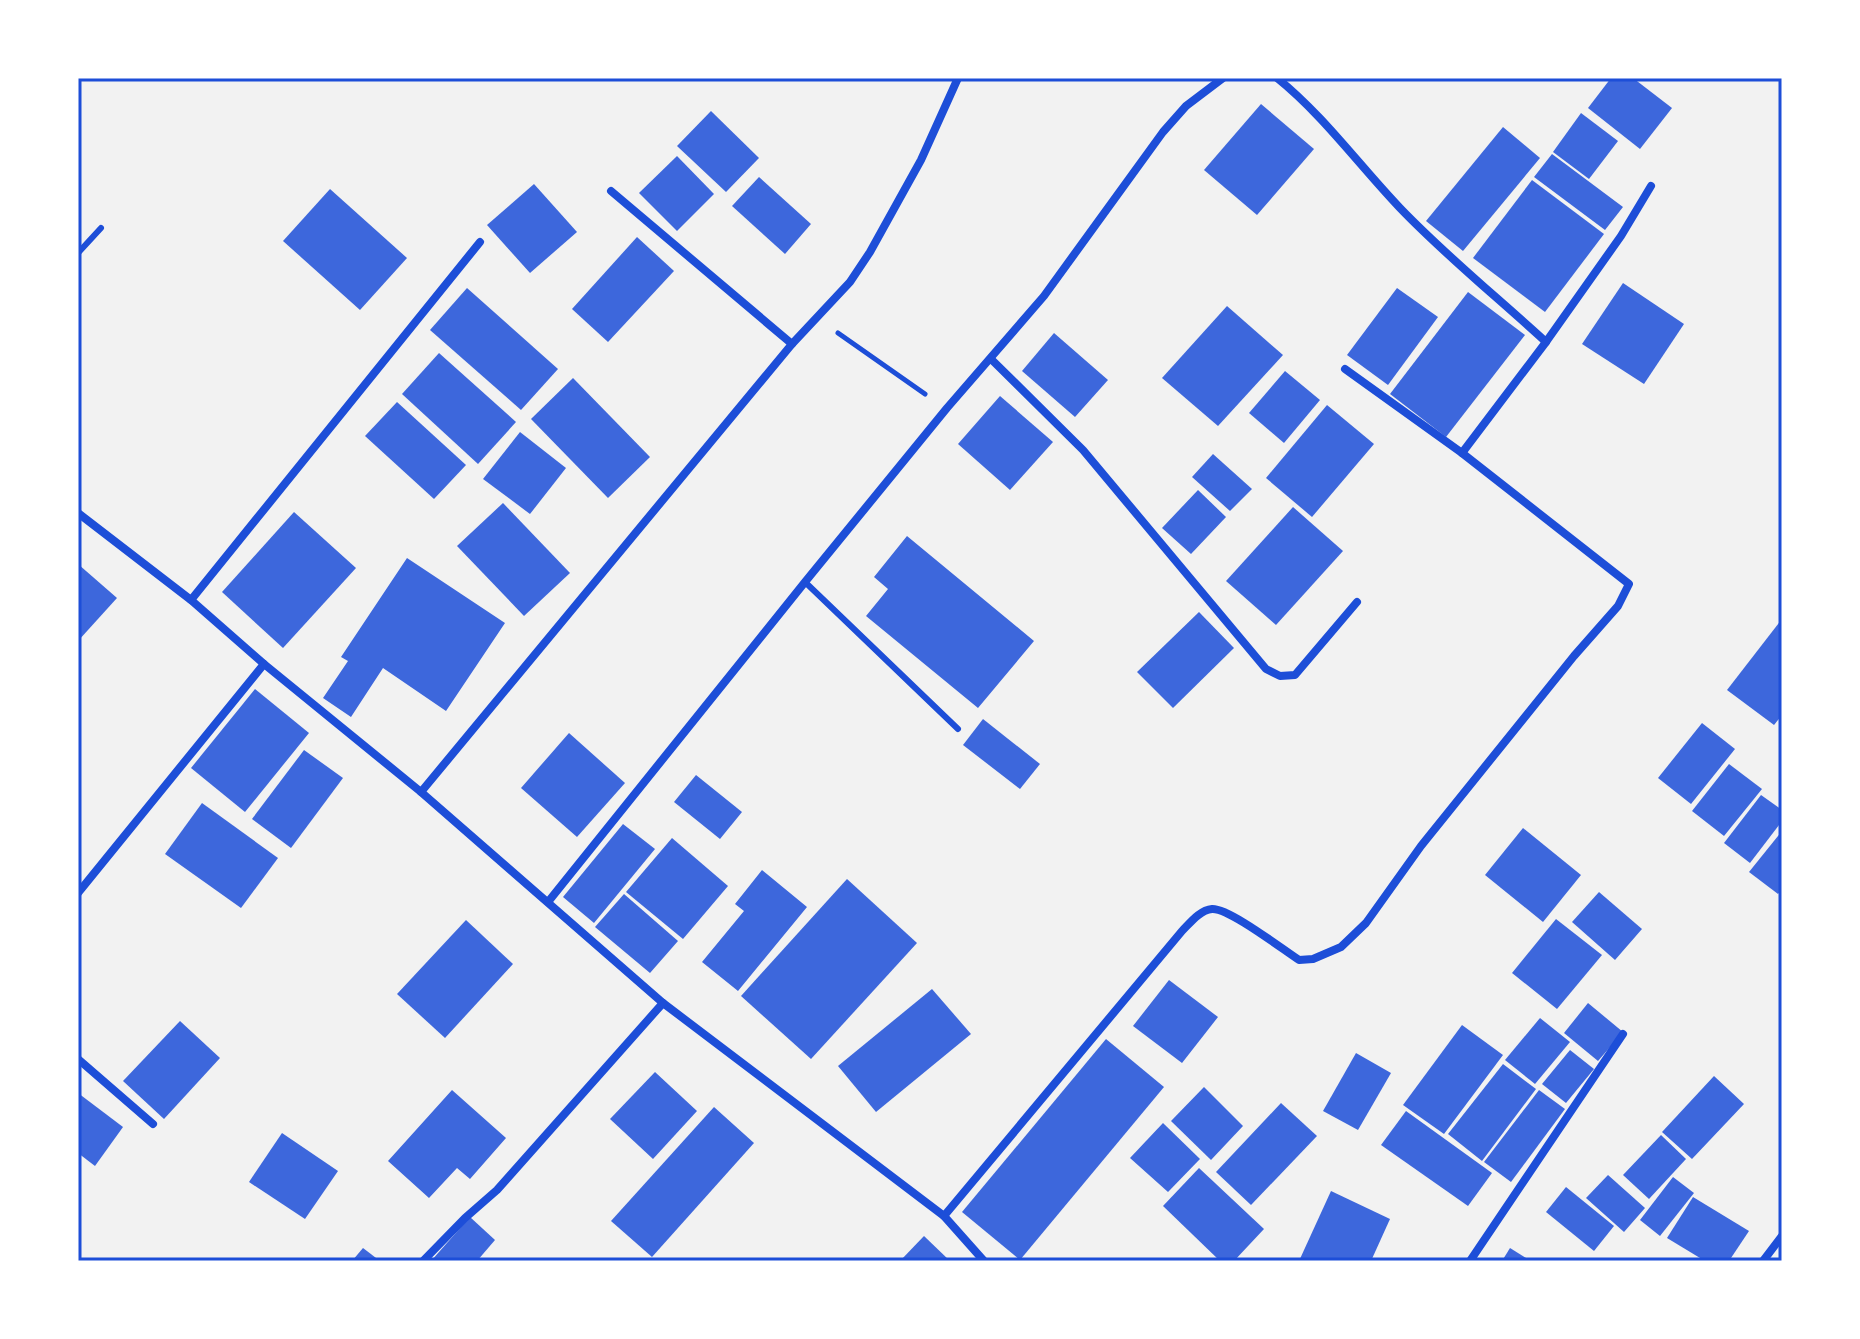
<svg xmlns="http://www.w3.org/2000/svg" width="1860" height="1339" viewBox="0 0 1860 1339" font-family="Commissioner,sans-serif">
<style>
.building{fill:#3d67dc}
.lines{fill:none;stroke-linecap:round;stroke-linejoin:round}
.path{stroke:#1d4ed8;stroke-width:5}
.service{stroke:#1d4ed8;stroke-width:6}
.minor{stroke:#1d4ed8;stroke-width:8}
.neatline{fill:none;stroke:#1d4ed8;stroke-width:3}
</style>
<rect width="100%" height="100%" fill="#f2f2f2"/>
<!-- building -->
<g class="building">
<path d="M1611,78H1633L1672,108L1640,149L1588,108Z"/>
<path d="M1261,104L1314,149L1257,215L1204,170Z"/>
<path d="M711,111L759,158L726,192L677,146Z"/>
<path d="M1581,113L1618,141L1589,179L1553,152Z"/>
<path d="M1503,127L1540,158L1463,251L1426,221Z"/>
<path d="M1552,154L1623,207L1605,230L1534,177Z"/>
<path d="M677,156L714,194L677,231L639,193Z"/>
<path d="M759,177L811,224L785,254L732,206Z"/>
<path d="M1532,180L1604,234L1545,312L1473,258Z"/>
<path d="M534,184L577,232L530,273L487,225Z"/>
<path d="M330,189L407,258L360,310L283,241Z"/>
<path d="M637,237L674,271L608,342L572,309Z"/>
<path d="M1623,283L1684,324L1644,384L1582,344Z"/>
<path d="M467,288L558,369L521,410L430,330Z"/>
<path d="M1397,288L1438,317L1388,385L1347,355Z"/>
<path d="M1468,292L1525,335L1446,437L1390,394Z"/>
<path d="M1227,306L1283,355L1218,426L1162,378Z"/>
<path d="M1054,333L1108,380L1075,417L1022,371Z"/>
<path d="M439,353L516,422L478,464L402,394Z"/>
<path d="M1285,371L1320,400L1284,443L1249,413Z"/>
<path d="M573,378L650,457L608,498L531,419Z"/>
<path d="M1000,396L1053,442L1010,490L958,444Z"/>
<path d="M397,402L466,465L434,499L365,436Z"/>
<path d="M1327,405L1374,444L1312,517L1266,478Z"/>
<path d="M520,432L566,468L530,514L483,479Z"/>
<path d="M1213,454L1252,489L1230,511L1192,477Z"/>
<path d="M1198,490L1226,517L1191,554L1162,528Z"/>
<path d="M503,503L570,573L524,616L457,546Z"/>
<path d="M1293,507L1343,551L1276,625L1226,581Z"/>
<path d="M294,512L356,568L283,648L222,592Z"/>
<path d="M907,536L1034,641L978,708L866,616L888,589L874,577Z"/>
<path d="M407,558L505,623L446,711L383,668L351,717L323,698L348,661L341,657Z"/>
<path d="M78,564L117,598L78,641Z"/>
<path d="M1199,612L1234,648L1173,708L1137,672Z"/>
<path d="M1782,619V715L1774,725L1727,690Z"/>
<path d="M255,689L309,733L245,812L191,768Z"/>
<path d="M983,719L1040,764L1020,789L963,745Z"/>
<path d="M1702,723L1735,749L1691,804L1658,778Z"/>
<path d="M569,733L625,783L577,837L521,788Z"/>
<path d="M304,750L343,778L291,848L252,819Z"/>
<path d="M1729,764L1762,789L1724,836L1692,811Z"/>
<path d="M696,775L742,812L720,839L674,802Z"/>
<path d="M1761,795L1782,810V821L1750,863L1724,843Z"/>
<path d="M202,803L278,858L241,908L165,854Z"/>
<path d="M623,824L655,849L594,923L563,897Z"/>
<path d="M1523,828L1581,875L1543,922L1485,875Z"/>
<path d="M1782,831V889L1778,894L1749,872Z"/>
<path d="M672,838L728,886L683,939L626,892Z"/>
<path d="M762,870L807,907L738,991L702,962L744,911L735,904Z"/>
<path d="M847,879L917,943L811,1059L741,996Z"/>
<path d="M1599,892L1642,929L1615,960L1572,922Z"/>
<path d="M624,894L678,941L650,973L595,927Z"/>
<path d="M1556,919L1602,955L1557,1009L1512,973Z"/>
<path d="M466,920L513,964L445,1038L397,994Z"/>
<path d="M1169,980L1218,1017L1182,1063L1133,1026Z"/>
<path d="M932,989L971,1034L876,1112L838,1066Z"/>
<path d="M1588,1003L1623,1032L1598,1061L1564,1033Z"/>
<path d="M1540,1018L1570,1042L1535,1084L1505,1060Z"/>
<path d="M180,1021L220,1058L164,1119L123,1081Z"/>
<path d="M1462,1025L1503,1055L1444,1134L1403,1105Z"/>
<path d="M1106,1039L1164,1087L1020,1260L962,1212Z"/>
<path d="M1570,1050L1594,1069L1566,1103L1542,1084Z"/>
<path d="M1356,1053L1391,1073L1358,1130L1323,1111Z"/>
<path d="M1503,1064L1536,1089L1482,1161L1448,1134Z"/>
<path d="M655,1072L697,1111L653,1159L610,1119Z"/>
<path d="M1714,1076L1744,1104L1692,1159L1662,1132Z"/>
<path d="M1204,1087L1243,1126L1211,1160L1171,1121Z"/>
<path d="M452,1090L506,1138L470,1179L457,1168L429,1198L388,1161Z"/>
<path d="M1539,1090L1565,1109L1511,1182L1484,1162Z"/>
<path d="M78,1093L123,1127L95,1166L78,1153Z"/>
<path d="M1281,1103L1317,1136L1251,1205L1216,1172Z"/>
<path d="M714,1107L754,1143L652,1257L611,1221Z"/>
<path d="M1406,1111L1492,1173L1468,1206L1381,1145Z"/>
<path d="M1163,1123L1200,1159L1168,1192L1130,1158Z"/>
<path d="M282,1133L338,1171L305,1219L249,1182Z"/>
<path d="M1661,1135L1686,1159L1649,1199L1623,1175Z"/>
<path d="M1199,1168L1264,1229L1234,1261H1220L1163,1206Z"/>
<path d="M1608,1175L1645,1208L1624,1232L1586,1198Z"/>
<path d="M1673,1177L1694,1193L1660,1236L1640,1220Z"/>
<path d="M1566,1187L1614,1226L1594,1251L1546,1212Z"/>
<path d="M1331,1191L1390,1219L1371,1261H1299Z"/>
<path d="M1693,1197L1749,1231L1729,1261H1705L1667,1238Z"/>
<path d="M470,1217L495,1240L477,1261H431Z"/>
<path d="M924,1236L950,1261H900Z"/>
<path d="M363,1248L380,1261H352Z"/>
<path d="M1510,1248L1531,1261H1502Z"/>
</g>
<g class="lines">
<!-- path -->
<path class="path" d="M838,333L925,394"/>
<!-- service -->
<g class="service">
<path d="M78,253L101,228"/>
<path d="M805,582L958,729"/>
</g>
<!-- minor -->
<g class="minor">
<path d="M1277,78C1323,115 1359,165 1400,208C1446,256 1497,297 1546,342L1621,236L1651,186"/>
<path d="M611,191L792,344"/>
<path d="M991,359L1083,450L1266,669L1280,676L1295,675L1357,602"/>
<path d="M1462,453L1546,342"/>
<path d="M78,513L191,600L264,664L421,792L663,1003L944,1216L984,1261"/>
<path d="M191,600L480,242"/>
<path d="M421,792L792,344L850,282L870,252L921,160L958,78"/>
<path d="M78,893L264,664"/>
<path d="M548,902L805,582L947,408L1044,296L1163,132L1186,106L1223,78"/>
<path d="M78,1059L153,1124"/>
<path d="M944,1216L1182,931C1190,923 1200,910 1212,909C1229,908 1282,949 1299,960L1313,959L1341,947L1366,923L1421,846L1574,656L1618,606L1629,584L1462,453L1345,369"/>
<path d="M423,1261L465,1218L497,1190L663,1003"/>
<path d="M1470,1261L1623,1034"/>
<path d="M1763,1261L1782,1236"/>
</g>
</g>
<!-- border -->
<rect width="1860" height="1339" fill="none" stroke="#ffffff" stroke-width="160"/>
<rect x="80" y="80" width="1700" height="1179" class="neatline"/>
</svg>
